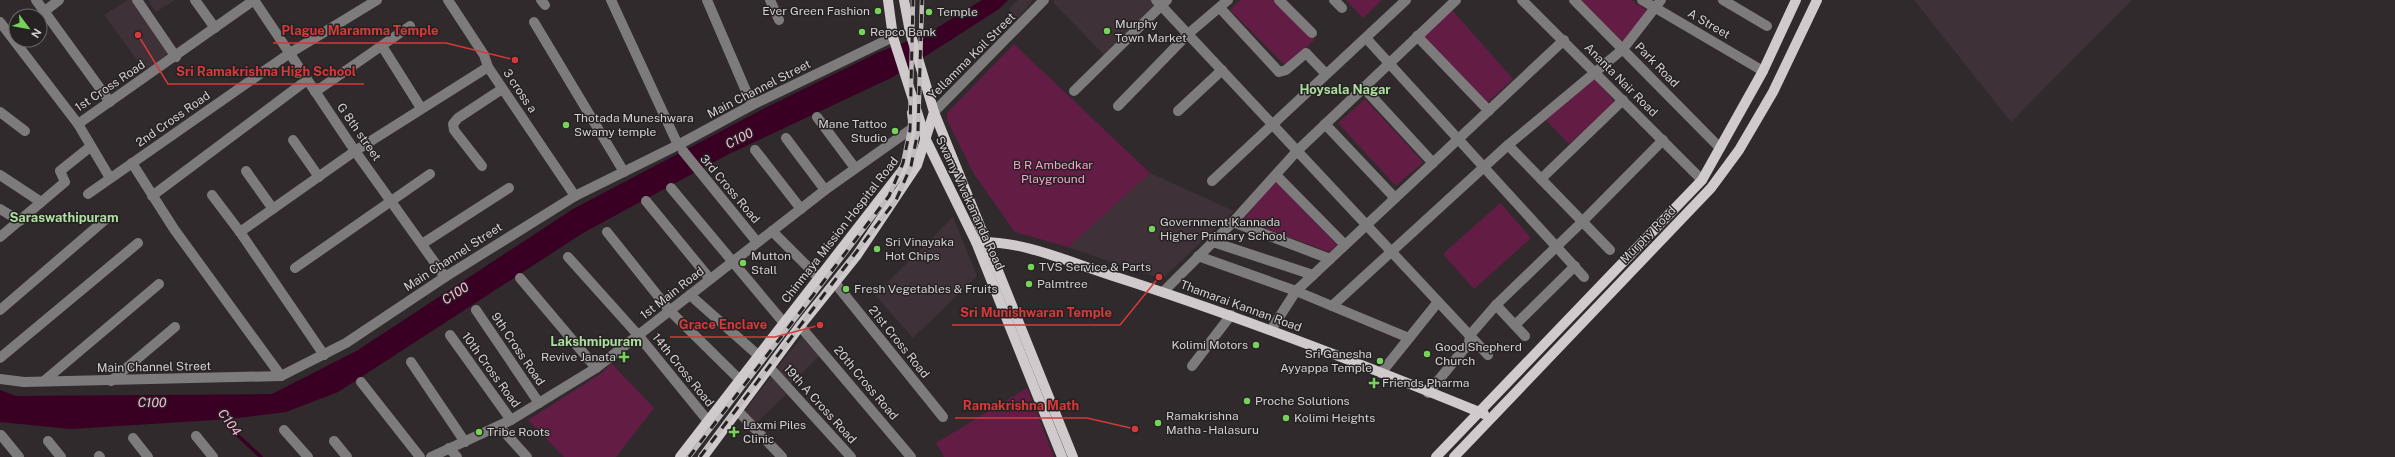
<svg xmlns="http://www.w3.org/2000/svg" width="2395" height="457" viewBox="0 0 2395 457" font-family="'Public Sans',sans-serif">
<style>
.built{fill:#3e3238}
.green{fill:#631d45}
.water{fill:#390023}
.lines{fill:none;stroke-linecap:round;stroke-linejoin:round}
.stream{stroke:#390023;stroke-width:3.5}
.minor{stroke:#7e7b7c;stroke-width:10}
.major{stroke:#d0cacc;stroke-width:10}
.rail-casing{stroke:#c1bdbe;stroke-width:4.5}
.rail{stroke:#262123;stroke-width:3;stroke-dasharray:9;stroke-linecap:butt}
.poi-dot{fill:#76d25a;stroke:#262123;stroke-width:1.5}
.labels{text-anchor:middle;stroke-width:3;stroke-linejoin:round;paint-order:stroke}
.poi-label{font-size:12px;fill:#d4d0d1;stroke:#262123;text-anchor:start}
.street-label{font-size:12px;fill:#d4d0d1;stroke:#262123}
.park-label{font-size:12px;fill:#faa0cd;stroke:#262123}
.neighbourhood-label{font-size:13px;font-weight:bold;fill:#addfa0;stroke:#262123}
.water-label{font-size:13px;font-style:italic;fill:#fdb8d9;stroke:#262123}
.leader{fill:none;stroke:#d63939;stroke-width:1.5}
.callout-dot{fill:#d63939;stroke:#262123;stroke-width:1.5}
.callout-label{font-size:13px;text-anchor:middle;font-weight:bold;fill:#d63939;stroke:#262123;stroke-width:3;stroke-linejoin:round;paint-order:stroke}
</style>
<rect width="100%" height="100%" fill="#302a2d"/>
<!-- built -->
<g class="built">
<path d="M128,0H133L171,55L146,72L104,15Z"/>
<path d="M148,0H175L156,12Z"/>
<path d="M1018,0H1033L1017,19L1009,9Z"/>
<path d="M1055,0H1153L1158,6L1106,57L1053,2Z"/>
<path d="M1914,0H2132L2011,122Z"/>
<path d="M1150,173L1234,211L1162,279L1068,247Z"/>
<path d="M953,217L977,276L913,338L875,295Z"/>
<path d="M804,334L821,354L789,386L775,371Z"/>
<path d="M773,374L789,392L754,425L743,414Z"/>
</g>
<!-- green -->
<g class="green">
<path d="M1240,0H1277L1315,39L1287,67L1230,10Z"/>
<path d="M1346,0H1382L1363,18Z"/>
<path d="M1581,0H1631L1648,11L1622,43Z"/>
<path d="M1452,10L1513,79L1480,109L1418,41Z"/>
<path d="M1014,44L1150,173L1068,247L1015,232L974,174L947,120V113Z"/>
<path d="M1593,77L1615,102L1569,144L1546,120Z"/>
<path d="M1365,99L1423,162L1396,186L1338,123Z"/>
<path d="M1275,181L1337,245L1329,252L1243,220Z"/>
<path d="M1500,203L1531,238L1474,289L1443,254Z"/>
<path d="M611,363L654,408L616,457H564L528,420L602,373Z"/>
<path d="M1027,388L1054,457H944L936,443Z"/>
</g>
<!-- water -->
<path class="water" d="M982,0H1008L999,9L893,77L727,155L583,233L338,392L286,412L230,419L71,429L0,422V390L16,396L272,394L358,350L573,209L765,108L879,52L927,34Z"/>
<g class="lines">
<!-- stream -->
<path class="stream" d="M225,417L233,431L261,457"/>
<!-- minor -->
<g class="minor">
<path d="M36,0L110,102"/>
<path d="M137,0L176,57"/>
<path d="M195,0L215,28"/>
<path d="M448,0L484,55L488,67L575,196"/>
<path d="M541,0L545,5"/>
<path d="M611,0L678,145"/>
<path d="M707,0L752,105"/>
<path d="M770,0L779,20"/>
<path d="M1156,0L1488,355"/>
<path d="M1279,0L1312,33"/>
<path d="M1334,0L1342,8"/>
<path d="M1522,0L1702,180"/>
<path d="M1574,0L1720,148"/>
<path d="M1642,0L1763,71"/>
<path d="M1723,0L1767,26"/>
<path d="M1220,8L1279,72L1286,70L1306,53L1326,74"/>
<path d="M45,11L59,0"/>
<path d="M0,22L78,124L110,178"/>
<path d="M534,22L624,172"/>
<path d="M1417,36L1489,111"/>
<path d="M1366,38L1584,277"/>
<path d="M382,46L421,108"/>
<path d="M1363,87L1433,163"/>
<path d="M1074,91L1167,0"/>
<path d="M315,92L410,26"/>
<path d="M1118,106L1188,34L1228,0"/>
<path d="M1178,111L1222,70"/>
<path d="M0,112L25,131"/>
<path d="M934,112L1044,0"/>
<path d="M817,117L855,168"/>
<path d="M78,124L254,0L355,151L445,277"/>
<path d="M1325,124L1395,198"/>
<path d="M786,138L825,190"/>
<path d="M293,140L319,177"/>
<path d="M1508,145L1610,250"/>
<path d="M755,150L801,209"/>
<path d="M683,151L757,242"/>
<path d="M132,163L174,229L281,376"/>
<path d="M482,166L454,130L453,124L458,118L502,89"/>
<path d="M246,171L273,209"/>
<path d="M0,175L41,202"/>
<path d="M1276,175L1345,245"/>
<path d="M1541,179L1623,100"/>
<path d="M1212,181L1406,0"/>
<path d="M671,188L784,323"/>
<path d="M88,194L290,53L377,0"/>
<path d="M212,195L240,232L324,355"/>
<path d="M152,196L307,80"/>
<path d="M646,201L710,279"/>
<path d="M0,209L20,221"/>
<path d="M1233,222L1330,259"/>
<path d="M772,231L818,277"/>
<path d="M240,232L355,151L488,67"/>
<path d="M607,232L670,311L740,380"/>
<path d="M0,237L65,182L60,171L90,147"/>
<path d="M1213,242L1313,275"/>
<path d="M422,244L509,188"/>
<path d="M1198,256L1296,291L1409,338"/>
<path d="M568,257L638,335L708,421"/>
<path d="M295,268L430,174"/>
<path d="M520,278L596,368"/>
<path d="M835,283L943,417"/>
<path d="M1163,292L1233,222L1297,151L1456,0"/>
<path d="M690,295L759,356"/>
<path d="M1496,305L1525,336"/>
<path d="M1332,306L1508,145L1623,49L1661,0"/>
<path d="M0,310L106,219"/>
<path d="M476,310L539,403"/>
<path d="M1515,325L1575,266"/>
<path d="M800,326L911,457"/>
<path d="M1271,330L1296,291L1564,40"/>
<path d="M450,335L511,420"/>
<path d="M0,358L138,243"/>
<path d="M411,362L465,442"/>
<path d="M1192,366L1231,315"/>
<path d="M770,368L851,457"/>
<path d="M1381,373L1438,302"/>
<path d="M0,379L24,382L281,376L346,343L445,277L575,196L678,145L752,105L893,37"/>
<path d="M44,381L159,284"/>
<path d="M111,381L175,327"/>
<path d="M361,382L420,457"/>
<path d="M1428,393L1469,343L1470,335L1496,305L1582,222L1663,140"/>
<path d="M738,411L782,457"/>
<path d="M499,426L527,457"/>
<path d="M284,430L308,457"/>
<path d="M1,435L19,457"/>
<path d="M196,436L213,457"/>
<path d="M133,438L148,457"/>
<path d="M48,441L61,457"/>
<path d="M334,441L347,457"/>
<path d="M449,448L457,457"/>
<path d="M99,456L100,457"/>
<path d="M431,457L511,420L596,368L825,190L914,127"/>
</g>
<!-- major -->
<g class="major">
<path d="M888,0L893,37L926,140L976,242L1062,457"/>
<path d="M904,0L910,32L934,112L1073,457"/>
<path d="M976,242C1022,240 1069,262 1113,276C1239,316 1362,364 1484,414"/>
<path d="M680,457L908,163C914,146 915,131 912,113"/>
<path d="M703,457L800,326L857,255L917,165L934,112"/>
<path d="M1436,457L1702,180L1763,71L1796,0"/>
<path d="M1454,457L1711,188L1739,150L1773,92L1817,0"/>
</g>
<defs>
<g id="rail">
<path d="M689,457L889,196L903,163L910,130L913,0"/>
<path d="M700,457L896,200L911,166L918,131L922,0"/>
</g>
</defs>
<!-- rail casing -->
<use href="#rail" class="rail-casing"/>
<!-- rail -->
<use href="#rail" class="rail"/>
</g>
<!-- markers -->
<g class="poi-dot">
<circle cx="878" cy="11" r="4"/>
<circle cx="929" cy="12" r="4"/>
<circle cx="1107" cy="31" r="4"/>
<circle cx="862" cy="32" r="4"/>
<circle cx="566" cy="125" r="4"/>
<circle cx="895" cy="131" r="4"/>
<circle cx="1152" cy="229" r="4"/>
<circle cx="877" cy="249" r="4"/>
<circle cx="743" cy="263" r="4"/>
<circle cx="1031" cy="267" r="4"/>
<circle cx="1029" cy="284" r="4"/>
<circle cx="846" cy="289" r="4"/>
<circle cx="1256" cy="345" r="4"/>
<circle cx="1427" cy="354" r="4"/>
<path d="M622 351h4v4h4v4h-4v4h-4v-4h-4v-4h4z"/>
<circle cx="1380" cy="361" r="4"/>
<path d="M1372 377h4v4h4v4h-4v4h-4v-4h-4v-4h4z"/>
<circle cx="1247" cy="401" r="4"/>
<circle cx="1286" cy="418" r="4"/>
<circle cx="1158" cy="423" r="4"/>
<circle cx="479" cy="432" r="4"/>
<path d="M732 426h4v4h4v4h-4v4h-4v-4h-4v-4h4z"/>
</g>
<g class="labels">
<!-- poi labels -->
<g class="poi-label">
<text x="870" y="15" text-anchor="end">Ever Green Fashion</text>
<text x="937" y="16">Temple</text>
<text x="1115" y="28">Murphy<tspan x="1115" dy="14">Town Market</tspan></text>
<text x="870" y="36">Repco Bank</text>
<text x="574" y="122">Thotada Muneshwara<tspan x="574" dy="14">Swamy temple</tspan></text>
<text x="887" y="128" text-anchor="end">Mane Tattoo<tspan x="887" dy="14">Studio</tspan></text>
<text x="1160" y="226">Government Kannada<tspan x="1160" dy="14">Higher Primary School</tspan></text>
<text x="885" y="246">Sri Vinayaka<tspan x="885" dy="14">Hot Chips</tspan></text>
<text x="751" y="260">Mutton<tspan x="751" dy="14">Stall</tspan></text>
<text x="1039" y="271">TVS Service &amp; Parts</text>
<text x="1037" y="288">Palmtree</text>
<text x="854" y="293">Fresh Vegetables &amp; Fruits</text>
<text x="1248" y="349" text-anchor="end">Kolimi Motors</text>
<text x="1435" y="351">Good Shepherd<tspan x="1435" dy="14">Church</tspan></text>
<text x="1372" y="358" text-anchor="end">Sri Ganesha<tspan x="1372" dy="14">Ayyappa Temple</tspan></text>
<text x="616" y="361" text-anchor="end">Revive Janata</text>
<text x="1382" y="387">Friends Pharma</text>
<text x="1255" y="405">Proche Solutions</text>
<text x="1166" y="420">Ramakrishna<tspan x="1166" dy="14">Matha - Halasuru</tspan></text>
<text x="1294" y="422">Kolimi Heights</text>
<text x="743" y="429">Laxmi Piles<tspan x="743" dy="14">Clinic</tspan></text>
<text x="487" y="436">Tribe Roots</text>
</g>
<!-- street labels -->
<g class="street-label">
<text transform="translate(1709 24) rotate(30)" y="4">A Street</text>
<text transform="translate(972 56) rotate(-45)" y="4">Yellamma Koil Street</text>
<text transform="translate(1657 65) rotate(46)" y="4">Park Road</text>
<text transform="translate(1621 80) rotate(45)" y="4">Ananta Nair Road</text>
<text transform="translate(110 86) rotate(-34)" y="4">1st Cross Road</text>
<text transform="translate(759 89) rotate(-27)" y="4">Main Channel Street</text>
<text transform="translate(520 91) rotate(56)" y="4">3 cross a</text>
<text transform="translate(173 119) rotate(-35)" y="4">2nd Cross Road</text>
<text transform="translate(359 132) rotate(55)" y="4">G 8th street</text>
<text transform="translate(730 189) rotate(50)" y="4">3rd Cross Road</text>
<text transform="translate(970 203) rotate(65)" y="4">Swamy Vivekananda Road</text>
<text transform="translate(840 230) rotate(-52)" y="4">Chinmaya Mission Hospital Road</text>
<text transform="translate(1648 235) rotate(-46)" y="4">Murphy Road</text>
<text transform="translate(453 257) rotate(-33)" y="4">Main Channel Street</text>
<text transform="translate(672 293) rotate(-38)" y="4">1st Main Road</text>
<text transform="translate(1241 306) rotate(20)" y="4">Thamarai Kannan Road</text>
<text transform="translate(899 342) rotate(51)" y="4">21st Cross Road</text>
<text transform="translate(518 349) rotate(56)" y="4">9th Cross Road</text>
<text transform="translate(154 367) rotate(-1)" y="4">Main Channel Street</text>
<text transform="translate(491 370) rotate(54)" y="4">10th Cross Road</text>
<text transform="translate(683 370) rotate(51)" y="4">14th Cross Road</text>
<text transform="translate(866 383) rotate(50)" y="4">20th Cross Road</text>
<text transform="translate(820 404) rotate(48)" y="4">19th A Cross Road</text>
</g>
<!-- park labels -->
<g class="park-label">
<text x="1053" y="169">B R Ambedkar<tspan x="1053" dy="14">Playground</tspan></text>
</g>
<!-- neighbourhood labels -->
<g class="neighbourhood-label">
<text x="1345" y="94">Hoysala Nagar</text>
<text x="64" y="222">Saraswathipuram</text>
<text x="596" y="346">Lakshmipuram</text>
</g>
<!-- water labels -->
<g class="water-label">
<text transform="translate(739 138) rotate(-27)" y="5">C100</text>
<text transform="translate(455 293) rotate(-33)" y="5">C100</text>
<text transform="translate(152 402) rotate(1)" y="5">C100</text>
<text transform="translate(230 422) rotate(54)" y="5">C104</text>
</g>
</g>
<!-- callouts -->
<path class="leader" d="M515 60L446 43H273M138 35L168 84H364M1159 277L1120 325H952M820 325L775 337H670M1135 429L1087 418H955"/>
<g class="callout-dot">
<circle cx="515" cy="60" r="4"/>
<circle cx="138" cy="35" r="4"/>
<circle cx="1159" cy="277" r="4"/>
<circle cx="820" cy="325" r="4"/>
<circle cx="1135" cy="429" r="4"/>
</g>
<g class="callout-label">
<text x="360" y="35">Plague Maramma Temple</text>
<text x="266" y="76">Sri Ramakrishna High School</text>
<text x="1036" y="317">Sri Munishwaran Temple</text>
<text x="723" y="329">Grace Enclave</text>
<text x="1021" y="410">Ramakrishna Math</text>
</g>
<!-- north arrow -->
<g transform="translate(28 28) rotate(122)"><circle r="19" fill="#262123" stroke="#6c6769"/>
<path d="M0-3L7 15L0 10L-7 15Z" fill="#76d25a"/>
<text y="-6" font-size="11" font-weight="bold" text-anchor="middle" fill="#d4d0d1">N</text>
</g>
</svg>
